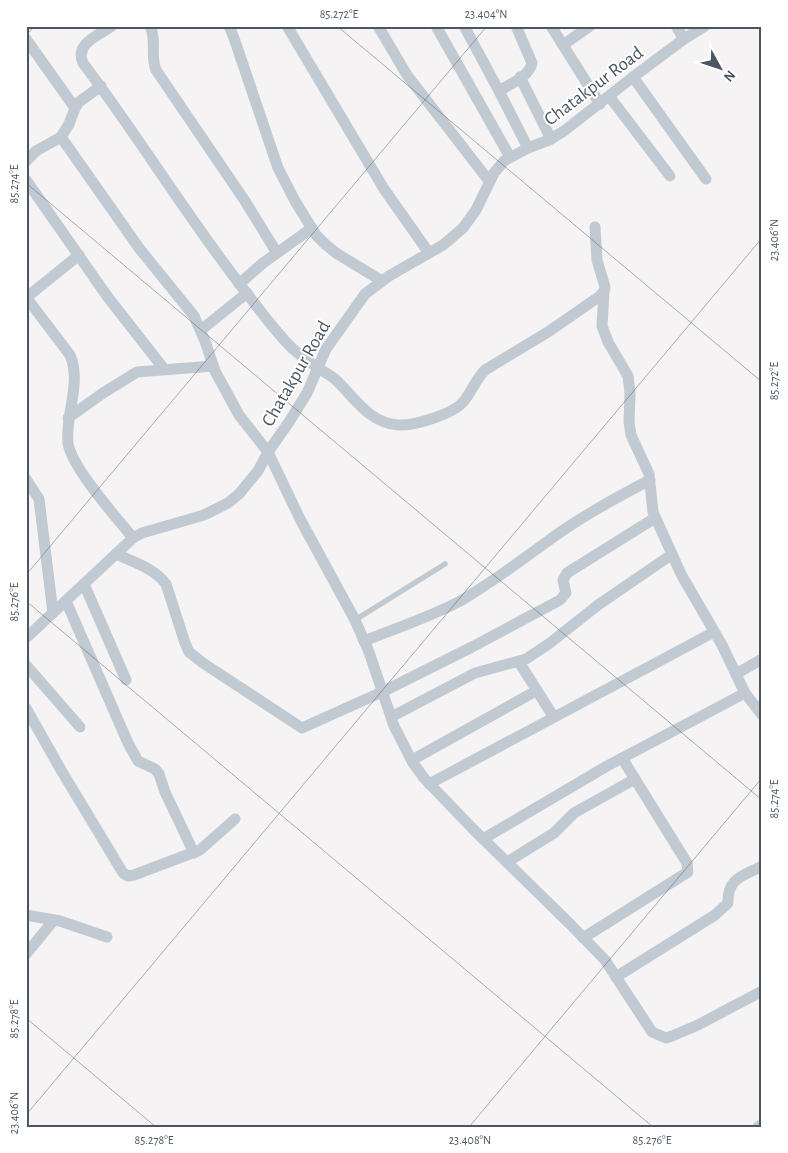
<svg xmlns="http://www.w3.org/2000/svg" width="788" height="1153" viewBox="0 0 788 1153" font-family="'Alegreya Sans',sans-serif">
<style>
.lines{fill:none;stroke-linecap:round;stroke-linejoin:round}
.lane{stroke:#c1cad2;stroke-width:5.5}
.street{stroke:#c1cad2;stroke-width:11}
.ticks{fill:none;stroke:#4a5661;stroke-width:1;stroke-opacity:0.45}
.labels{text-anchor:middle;stroke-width:4;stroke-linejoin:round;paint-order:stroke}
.street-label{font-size:19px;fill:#4a5661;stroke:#fff}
.neatline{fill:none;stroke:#4a5661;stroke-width:2}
.ticks-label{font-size:12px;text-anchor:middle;fill:#4a5661}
</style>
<rect width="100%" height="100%" fill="#f5f3f3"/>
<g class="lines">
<!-- lane -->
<path class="lane" d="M355,620L445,564"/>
<!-- street -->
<g class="street">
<path d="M112,26C99,35 74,44 83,63C139,137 187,217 245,291C259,309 272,327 288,344C296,353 307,360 317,367C323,372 331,375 336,380C355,398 369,423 398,425C414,426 454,414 464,401C472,391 476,379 485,370L548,332L600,296L604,291L605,287L597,260L595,227"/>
<path d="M150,26C157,40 150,56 156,70L245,201L277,253"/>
<path d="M229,26L234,38L278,168L295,201L316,235L325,244L336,253L382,281"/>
<path d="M287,26L384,189L429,253"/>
<path d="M378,26L407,75L489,181"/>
<path d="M436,26L510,157"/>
<path d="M464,26L499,91L528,148"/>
<path d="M551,26L600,104"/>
<path d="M676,26L684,39"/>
<path d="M26,39L75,108"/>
<path d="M563,45L590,26"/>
<path d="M520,77L551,139"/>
<path d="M633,77L706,179"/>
<path d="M499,91C510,84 530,76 532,63L516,26"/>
<path d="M609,96L670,176"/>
<path d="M61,137L139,248L194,316L205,341L215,371L239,415L268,452L300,519L355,620L369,652L394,726L413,763L424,778L473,829L570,924L605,960L652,1032L666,1038L672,1036L698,1025L762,991"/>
<path d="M26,161L36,151L61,137L69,124L75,108L79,102L101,86"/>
<path d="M26,180L107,296L164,369"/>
<path d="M239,284L263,263L312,228"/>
<path d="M604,291L602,326L608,342L628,376L630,393L629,422L631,435L649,474L653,512L681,574L722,645L745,693L762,715"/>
<path d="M26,297L70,355C82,383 65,414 68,443C71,467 117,518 133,538"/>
<path d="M27,297L79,255"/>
<path d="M201,330L247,293"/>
<path d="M68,418L103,393L137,372L213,366"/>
<path d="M26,479L39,499L53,613"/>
<path d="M116,554C133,562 154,568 166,584L185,643L189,652L203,663L302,728L382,692L472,647L560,600L566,593L563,580L567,573L655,518"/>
<path d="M84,584L126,680"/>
<path d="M66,601L128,743L138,761L155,769L159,774L165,792L194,853"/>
<path d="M26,638L133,538L142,533L204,515L228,503L239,494L258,471L268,452L289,422L307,393L326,349L365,294L389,276L443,245L463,228L476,210L494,173L504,161L528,148L549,140L564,131L633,77L684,39L705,26"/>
<path d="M364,641C396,628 431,617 462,600C496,580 527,556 559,533C588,513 619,496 650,480"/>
<path d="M519,662L553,716"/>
<path d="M26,665L80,727"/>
<path d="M736,674L762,659"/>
<path d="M26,708L61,770L123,873L128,876L134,875L200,850L235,819"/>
<path d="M391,717L475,673L526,659L550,643L598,605L671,555"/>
<path d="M412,760L536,691"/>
<path d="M429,784L714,632"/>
<path d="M483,839L607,766L745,693"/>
<path d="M507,862L554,833L574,813L635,779"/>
<path d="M26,915L60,921L107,937"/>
<path d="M583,938L688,872L687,863L622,758"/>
<path d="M26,954L54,920"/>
<path d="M616,977L715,915L728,903C727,878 743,876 762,866"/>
<path d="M758,1127L762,1125"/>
</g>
</g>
<!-- ticks -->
<path class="ticks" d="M337,26L762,382M26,36L34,26M26,183L762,800M26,575L487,26M26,601L653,1127M26,1018L156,1127M26,1115L762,238M469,1127L762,778"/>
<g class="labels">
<!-- street labels -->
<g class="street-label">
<text transform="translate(593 85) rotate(-37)" y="7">Chatakpur Road</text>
<text transform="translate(295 373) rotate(-60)" y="7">Chatakpur Road</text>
</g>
</g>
<!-- border -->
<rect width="788" height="1153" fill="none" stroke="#ffffff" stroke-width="55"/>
<!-- north arrow -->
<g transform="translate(720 68) rotate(130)" stroke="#ffffff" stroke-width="4" paint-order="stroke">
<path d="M0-4L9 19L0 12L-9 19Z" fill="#4a5661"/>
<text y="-8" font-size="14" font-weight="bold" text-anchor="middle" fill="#4a5661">N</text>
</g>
<rect x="28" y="28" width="732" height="1098" class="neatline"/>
<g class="ticks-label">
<text x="339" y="18">85.272°E</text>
<text x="486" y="18">23.404°N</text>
<text transform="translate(14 184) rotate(-90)" y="4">85.274°E</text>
<text transform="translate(774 240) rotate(-90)" y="4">23.406°N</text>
<text transform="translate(774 381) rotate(-90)" y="4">85.272°E</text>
<text transform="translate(14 602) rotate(-90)" y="4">85.276°E</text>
<text transform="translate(774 799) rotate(-90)" y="4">85.274°E</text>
<text transform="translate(14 1019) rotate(-90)" y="4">85.278°E</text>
<text transform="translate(14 1113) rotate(-90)" y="4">23.406°N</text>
<text x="154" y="1144">85.278°E</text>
<text x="470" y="1144">23.408°N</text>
<text x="652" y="1144">85.276°E</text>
</g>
</svg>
